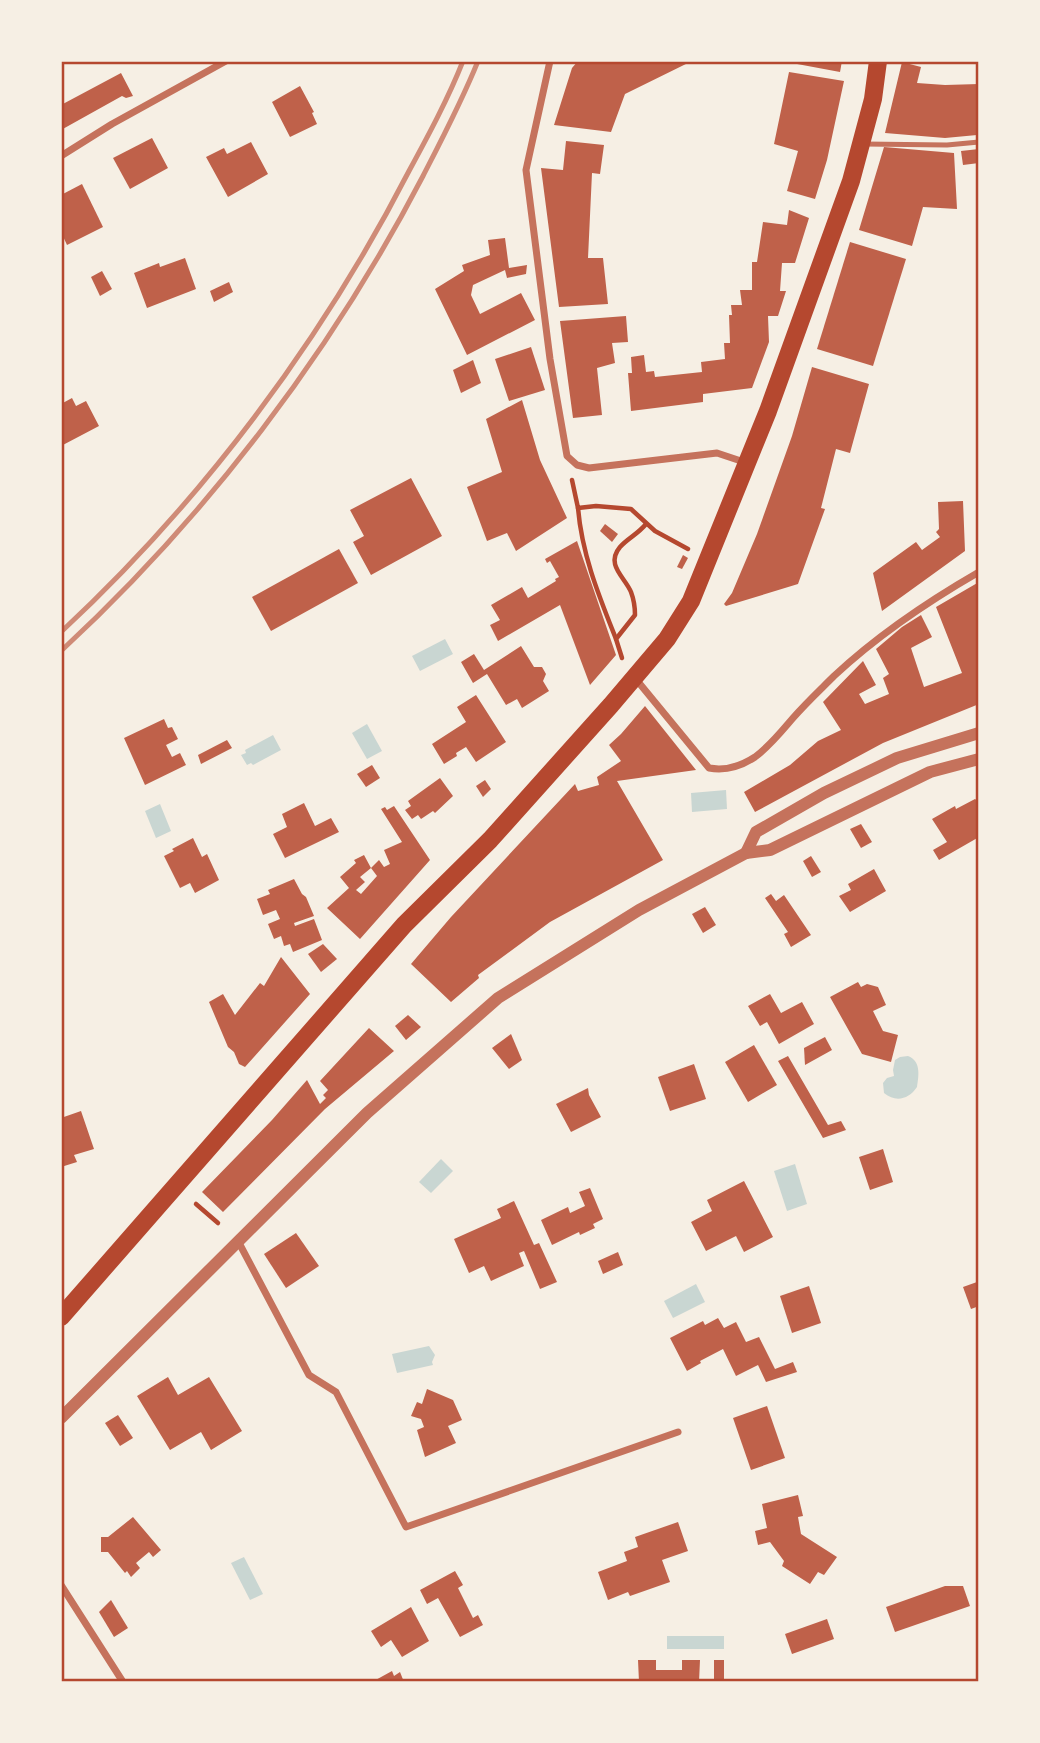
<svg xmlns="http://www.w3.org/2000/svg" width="1040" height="1743" viewBox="0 0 1040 1743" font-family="'Open Sans',sans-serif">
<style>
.water{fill:#c9d6d2}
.building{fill:#bf614a;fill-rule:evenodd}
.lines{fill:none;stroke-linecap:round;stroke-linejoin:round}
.path{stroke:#b5482f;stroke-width:4.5}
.service{stroke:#c5725c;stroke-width:5}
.minor{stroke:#c5725c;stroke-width:7}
.tertiary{stroke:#c5725c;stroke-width:12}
.primary{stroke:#b5482f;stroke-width:18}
.rail{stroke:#cf8b77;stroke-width:5}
.neatline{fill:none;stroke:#b5482f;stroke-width:2.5}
</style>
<rect width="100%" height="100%" fill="#f6efe4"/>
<!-- water -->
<g class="water">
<path d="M445,639L453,654L420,671L412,656Z"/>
<path d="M367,724L382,751L367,759L352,733Z"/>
<path d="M273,735L281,750L253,765L251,763L247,765L241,755L246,753L245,750Z"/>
<path d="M726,790L727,809L692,812L691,793Z"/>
<path d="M160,804L171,831L156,838L145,811Z"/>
<path d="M908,1056C921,1061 919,1075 917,1087C909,1099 896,1103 884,1093L883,1083L887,1078L894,1076L893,1070L895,1060L900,1057Z"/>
<path d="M441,1159L453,1171L431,1193L419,1182Z"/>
<path d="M795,1164L807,1204L787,1211L774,1171Z"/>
<path d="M696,1284L705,1302L673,1318L664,1301Z"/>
<path d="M429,1346L435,1355L432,1362L433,1365L397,1373L392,1354Z"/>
<path d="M244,1557L263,1594L250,1600L231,1563Z"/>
<rect x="667" y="1636" width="57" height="13"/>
</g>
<!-- building -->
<g class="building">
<path d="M578,61H692L625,94L611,132L554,125L572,68Z"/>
<path d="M781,61H842L840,72Z"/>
<path d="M902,62L921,67L917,83L945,85L979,84L977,135L945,138L885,133Z"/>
<path d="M789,72L844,81L827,160L815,199L787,191L798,151L774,144Z"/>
<path d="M121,73L133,96L126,98L122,96L61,130V105Z"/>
<path d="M300,86L314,112L312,113L317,124L290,137L272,102Z"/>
<path d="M152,138L168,168L130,189L113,158Z"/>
<path d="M566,141L604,145L600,174L592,173L588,258H603L608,304L559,307L541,168L563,170Z"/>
<path d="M251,142L268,174L228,197L206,157L224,148L227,154Z"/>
<path d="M884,147L954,153L957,209L923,207L912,246L859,230Z"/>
<path d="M979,149V163L963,165L961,151Z"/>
<path d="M82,184L103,227L67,245L61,232V195Z"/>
<path d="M789,210L809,218L795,263H782L780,291H786L778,316H768L769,342L752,388L703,394V402L631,411L628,373H632L631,357L644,355L646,372L654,371L655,377L702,372L701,362L725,359L724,343H730L729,315H732L731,305H742L740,290H752V262H757L763,222L787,225Z"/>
<path d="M505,238L509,268L527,265L526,274L507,278L505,270L473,285L471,295L480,314L521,293L535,320L467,355L435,289L464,271L462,265L490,255L488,240Z"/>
<path d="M850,242L906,259L873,366L817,349Z"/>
<path d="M185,258L196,289L147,308L134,273L159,263L160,267Z"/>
<path d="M102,271L112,289L100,296L91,277Z"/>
<path d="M229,282L233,292L214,302L210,291Z"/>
<path d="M626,316L628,342L612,343L615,363L597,368L602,415L573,418L560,321Z"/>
<path d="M531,347L545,390L509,401L495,359Z"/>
<path d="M473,360L481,383L461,393L453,370Z"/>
<path d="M812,367L869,384L850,453L836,449L821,508L825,509L798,584L726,606L724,604L732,593L757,534L792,436Z"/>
<path d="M72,398L76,406L86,401L99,426L61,446V404Z"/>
<path d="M522,400L540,460L567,518L516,551L507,533L487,541L467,487L502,472L486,419Z"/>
<path d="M411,478L442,536L371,575L353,542L364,536L350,510Z"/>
<path d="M963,501L965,551L882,611L873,573L916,542L922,550L940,537L936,532L939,529L938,502Z"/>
<path d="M605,524L618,534L612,542L600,531Z"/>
<path d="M577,541L616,655L590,685L560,605L498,641L490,625L500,620L491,605L522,587L528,598L556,581L555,579L559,577L550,561L547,563L545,559Z"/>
<path d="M339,549L358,583L271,631L252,597Z"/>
<path d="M683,555L688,558L682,569L677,567Z"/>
<path d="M979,582V704L883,743L755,812L744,792L790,765L818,741L841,730L823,702L863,661L876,685L859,694L865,704L889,694L883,678L889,674L876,649L902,627L921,615L932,637L911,648L924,687L962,673L936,607Z"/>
<path d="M521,646L534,667H542L546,674L543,681L549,691L522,708L517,699L506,705L487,674L473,683L461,662L474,654L484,670Z"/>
<path d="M476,695L506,742L476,762L466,747L456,753L457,756L444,764L432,744L466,722L457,707Z"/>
<path d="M645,706L696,770L617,781L663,860L550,922L478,975L479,978L451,1002L411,964L451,917L575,784L578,791L599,785L597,777L621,761L609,745L621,734Z"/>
<path d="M164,719L168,728L172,727L178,739L166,745L172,757L180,753L186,765L145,785L124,738Z"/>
<path d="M227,740L232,748L201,764L198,755Z"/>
<path d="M372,765L380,778L366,787L357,774Z"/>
<path d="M440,778L453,796L435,813L433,811L421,819L418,815L412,819L405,810L411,806L408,801Z"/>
<path d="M485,780L491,789L483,797L476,786Z"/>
<path d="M975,799L979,802V837L939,860L933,850L947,842L932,819L955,806L956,809Z"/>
<path d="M304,803L315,826L331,818L339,832L285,858L273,834L287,827L282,814Z"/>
<path d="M394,806L430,860L360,939L327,908L349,888L340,877L356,863L354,860L364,855L371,868L379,860L384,867L390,864L384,850L402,842L381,809L385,807L387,810ZM371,868L377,876L361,894L356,890L365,882L360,877Z"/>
<path d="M861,824L872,842L861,848L850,829Z"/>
<path d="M193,838L202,857L207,854L219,880L195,893L190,883L180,888L164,856L174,851L172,849Z"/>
<path d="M811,856L821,872L812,877L803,861Z"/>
<path d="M874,869L886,891L850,912L839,896L851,890L848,884Z"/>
<path d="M294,879L302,894L306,897L314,916L294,923L295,926L314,919L322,940L293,952L290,944L284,946L281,936L274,939L268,924L280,919L276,910L263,915L257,899L270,894L268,890Z"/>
<path d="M771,894L776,901L784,895L811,935L791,947L784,934L788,932L765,898Z"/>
<path d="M705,907L716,925L703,933L692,914Z"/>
<path d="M323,944L337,959L321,972L308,954Z"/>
<path d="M281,957L310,994L245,1067L239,1064L234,1052L228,1047L209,1002L223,994L235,1015L260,983L264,986Z"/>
<path d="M858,982L861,987L867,984L878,987L886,1005L873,1011L883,1031L898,1035L891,1062L862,1054L830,997Z"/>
<path d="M770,994L781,1013L802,1002L814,1024L779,1044L767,1022L760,1026L748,1006Z"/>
<path d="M408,1015L421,1027L406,1040L395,1026Z"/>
<path d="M369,1028L394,1051L325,1109L223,1212L202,1192L272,1120L307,1080L320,1104L326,1098L323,1095L328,1090L320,1081Z"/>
<path d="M511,1034L522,1060L509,1069L492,1048Z"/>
<path d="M825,1037L832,1050L805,1065L804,1048Z"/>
<path d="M754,1045L777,1085L748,1102L725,1062Z"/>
<path d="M788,1056L828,1125L841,1121L846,1130L823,1138L778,1061Z"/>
<path d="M694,1064L706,1099L670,1111L658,1077Z"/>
<path d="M588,1088L589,1095L601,1117L571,1132L556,1104Z"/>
<path d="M81,1111L94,1149L74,1155L77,1162L61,1167V1118Z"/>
<path d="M883,1149L893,1182L870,1190L859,1157Z"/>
<path d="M744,1181L773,1237L744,1252L736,1236L706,1251L691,1222L712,1211L707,1200Z"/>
<path d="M590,1188L603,1219L593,1224L595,1228L580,1235L579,1232L552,1245L541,1220L568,1207L570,1213L585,1206L579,1192Z"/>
<path d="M514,1201L534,1245L539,1243L557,1282L540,1289L524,1251L519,1253L524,1266L491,1281L484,1266L469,1273L454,1239L501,1218L497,1209Z"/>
<path d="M296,1233L319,1266L286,1288L264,1254Z"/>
<path d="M618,1252L623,1265L603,1274L598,1261Z"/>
<path d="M977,1282L979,1306L971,1309L963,1287Z"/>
<path d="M809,1286L821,1323L792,1333L780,1296Z"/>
<path d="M718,1318L724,1328L736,1322L746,1342L759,1337L775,1369L793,1362L797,1372L766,1382L758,1365L736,1376L723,1349L700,1361L701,1363L687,1371L670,1338L703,1321L705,1325Z"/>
<path d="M168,1377L178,1395L209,1377L242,1431L211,1450L201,1432L170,1450L137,1396Z"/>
<path d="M427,1389L453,1400L462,1420L448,1426L456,1443L425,1457L417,1430L424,1427L421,1419L411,1416L417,1402L422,1404Z"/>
<path d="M767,1406L785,1458L751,1470L733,1418Z"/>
<path d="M118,1415L133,1438L120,1446L105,1423Z"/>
<path d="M798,1495L803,1516L798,1517L801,1534L837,1557L824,1575L818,1572L810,1584L782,1566L784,1561L770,1542L758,1545L755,1531L767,1528L762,1504Z"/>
<path d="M133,1517L161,1550L153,1557L149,1552L136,1563L140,1568L131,1577L127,1571L125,1573L108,1552H101V1537H108Z"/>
<path d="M678,1522L688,1551L662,1560L670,1582L630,1596L628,1592L608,1600L598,1572L627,1561L624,1552L638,1547L635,1537Z"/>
<path d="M455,1571L463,1585L458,1588L473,1618L478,1615L483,1625L460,1637L438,1598L427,1604L420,1590Z"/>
<path d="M945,1586H963L970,1606L895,1632L886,1607Z"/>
<path d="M111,1600L128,1628L114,1637L99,1612Z"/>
<path d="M411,1607L429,1641L402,1657L391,1640L381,1647L371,1631Z"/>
<path d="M827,1619L834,1639L792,1654L785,1634Z"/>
<path d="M638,1660H656V1670H682V1660H700L699,1682H639Z"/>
<rect x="714" y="1660" width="10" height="19"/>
<path d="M392,1671L394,1676L400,1672L404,1682H372Z"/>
</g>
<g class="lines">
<!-- path -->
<g class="path">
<path d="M572,480L578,508L596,506L631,509L655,531L688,549"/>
<path d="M578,508C582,555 599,596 616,639"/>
<path d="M622,658L616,639L635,615C635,607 634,600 631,592C625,577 605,565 620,547C628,538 638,534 646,524"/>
<path d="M196,1204L218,1223"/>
</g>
<!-- service -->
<path class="service" d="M864,144L947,145L979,142"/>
<!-- minor -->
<g class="minor">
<path d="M550,61L526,170L550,359L567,456L577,465L589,468L717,453L747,463"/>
<path d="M61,156L112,124L226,61"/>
<path d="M635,678L709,768C726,771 740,767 755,757C770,746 781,732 793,718C806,703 820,690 834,676C878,635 927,602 979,572"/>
<path d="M238,1241L309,1375L336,1392L406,1527L678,1432"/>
<path d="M61,1585L123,1682"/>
</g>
<!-- tertiary -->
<g class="tertiary">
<path d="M746,853L756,832L824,793L897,758L979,733"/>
<path d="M61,1418L367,1113L498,998L639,910L746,853L770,850L930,772L979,759"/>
</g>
<!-- primary -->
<path class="primary" d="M61,1317L404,925L490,840L611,705L667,639L691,601L768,411L851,181L873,99L878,61"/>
<!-- rail -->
<g class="rail">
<path d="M61,632C202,501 321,342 409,171C428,136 448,99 463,61"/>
<path d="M61,651C207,516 331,353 423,176C442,139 462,101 478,61"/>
</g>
</g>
<!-- border -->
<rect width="1040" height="1743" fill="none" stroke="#f6efe4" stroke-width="126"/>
<rect x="63" y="63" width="914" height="1617" class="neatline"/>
</svg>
